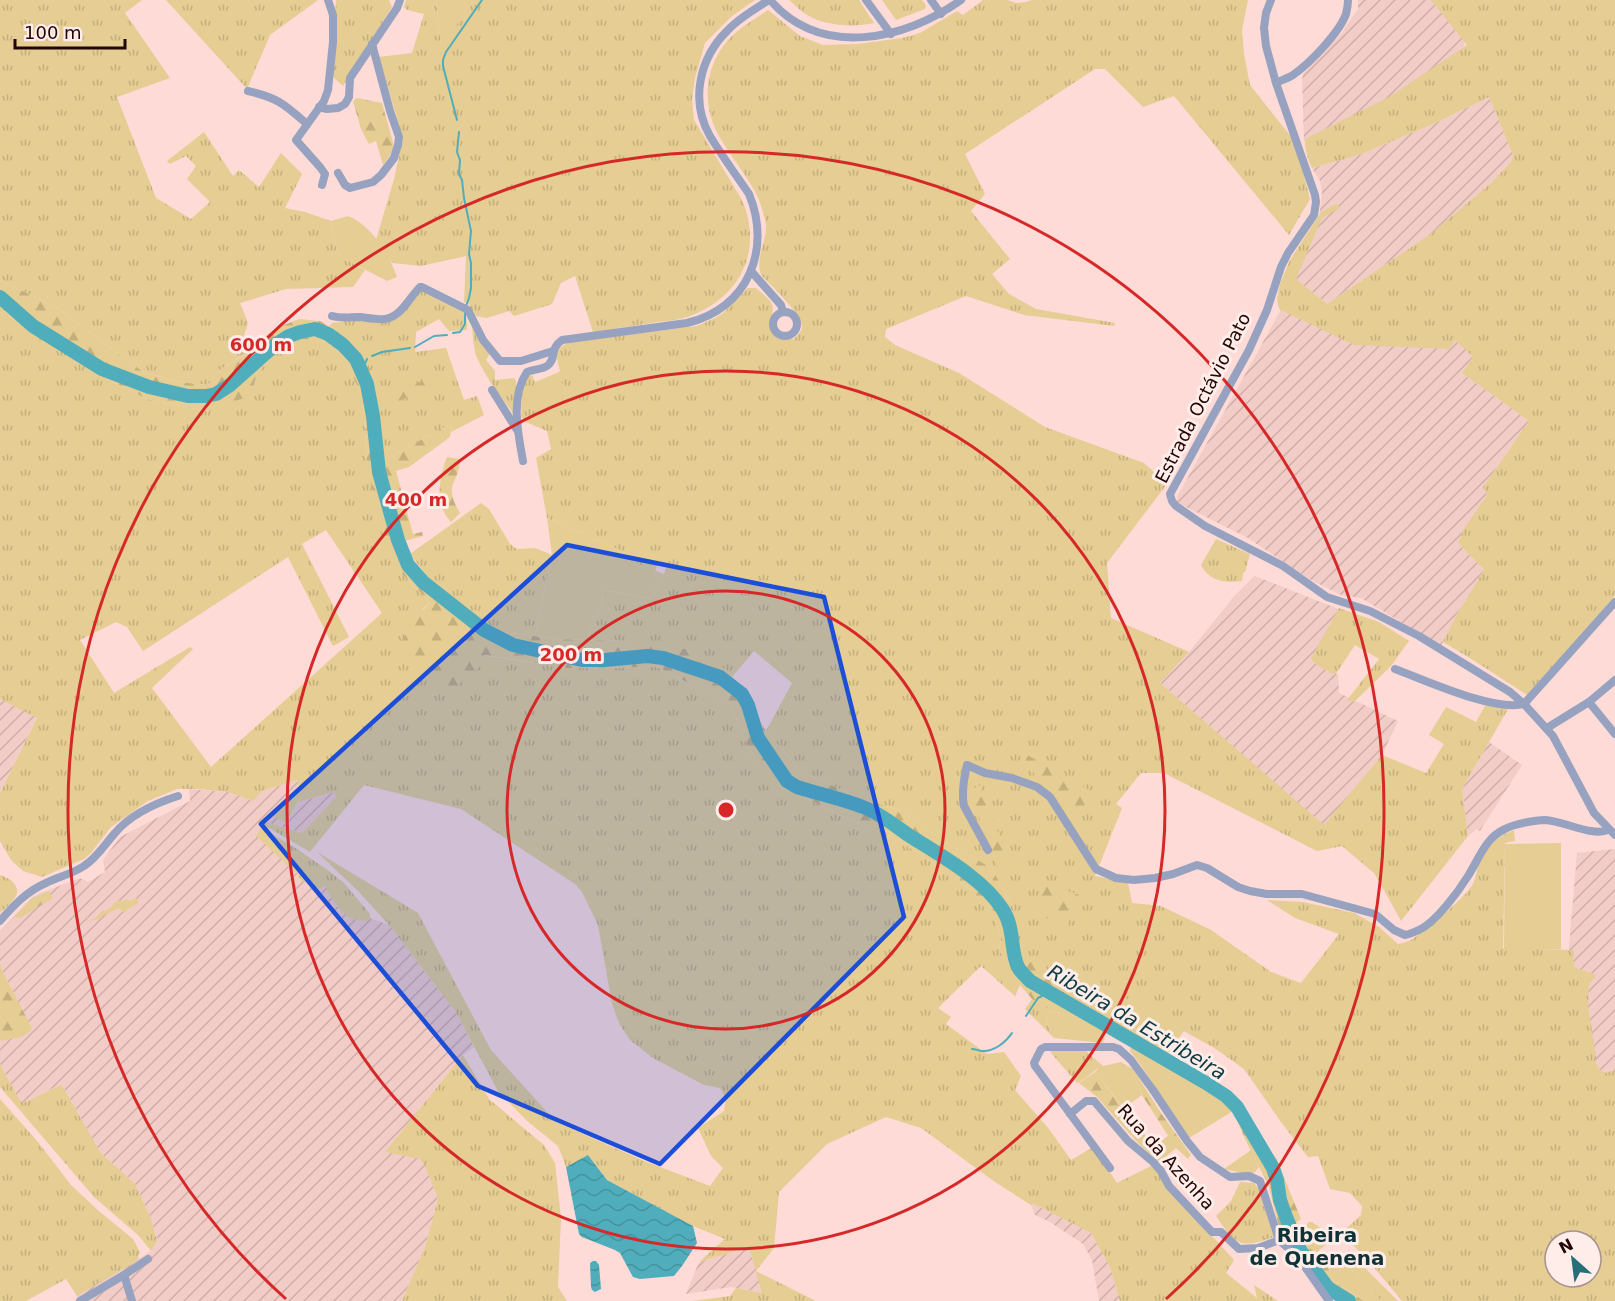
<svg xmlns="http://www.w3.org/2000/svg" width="1615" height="1301" viewBox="0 0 1615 1301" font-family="'DejaVu Sans',sans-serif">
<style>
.industrial{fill:url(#industrial-furrows)}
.grass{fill:url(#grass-tufts);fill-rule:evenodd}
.forest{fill:url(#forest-firs)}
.green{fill:#e5cd93}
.water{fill:url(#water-waves)}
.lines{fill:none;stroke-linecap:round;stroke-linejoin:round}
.stream{stroke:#50adbb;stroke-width:2}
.river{stroke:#50adbb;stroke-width:14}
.minor{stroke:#96a2bf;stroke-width:8}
.marked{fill:#1d4ed8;fill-opacity:0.2;stroke:#1d4ed8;stroke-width:4.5;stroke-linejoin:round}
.ring{fill:none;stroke:#d62828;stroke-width:3}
.labels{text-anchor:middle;stroke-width:6;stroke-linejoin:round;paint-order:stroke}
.street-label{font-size:18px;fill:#210604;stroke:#ffedea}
.water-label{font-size:20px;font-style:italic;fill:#0e3b41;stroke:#ffedea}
.neighbourhood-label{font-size:20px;font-weight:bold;fill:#0f3236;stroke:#ffedea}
.centre{fill:#d62828;stroke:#ffedea;stroke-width:3}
.ring-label{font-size:18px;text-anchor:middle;font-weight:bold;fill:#d62828;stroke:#ffedea;stroke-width:6;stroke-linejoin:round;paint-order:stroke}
</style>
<defs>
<pattern id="industrial-furrows" width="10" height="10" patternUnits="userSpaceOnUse" patternTransform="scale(1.5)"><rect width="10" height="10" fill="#f2ccc6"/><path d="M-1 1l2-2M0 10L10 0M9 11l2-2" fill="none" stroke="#cfaea8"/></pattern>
<pattern id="grass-tufts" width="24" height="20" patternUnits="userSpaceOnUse" patternTransform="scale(1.5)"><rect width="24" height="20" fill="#e5cd93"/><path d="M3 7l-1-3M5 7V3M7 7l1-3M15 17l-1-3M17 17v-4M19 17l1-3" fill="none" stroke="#c4af7d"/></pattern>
<pattern id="forest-firs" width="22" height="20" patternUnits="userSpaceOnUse" patternTransform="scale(1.5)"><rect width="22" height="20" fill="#e5cd93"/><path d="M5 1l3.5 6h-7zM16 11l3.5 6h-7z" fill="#c4af7d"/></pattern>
<pattern id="water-waves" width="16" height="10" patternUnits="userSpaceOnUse" patternTransform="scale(1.5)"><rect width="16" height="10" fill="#50adbb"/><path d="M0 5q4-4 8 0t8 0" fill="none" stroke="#46939f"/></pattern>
</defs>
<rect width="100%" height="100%" fill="#fedbd6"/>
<!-- industrial -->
<g class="industrial">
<path d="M1358,0H1441L1465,35L1464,51L1392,99L1304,141L1302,80L1303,74L1341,34L1358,9Z"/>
<path d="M1489,97L1513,155L1511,162L1491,183L1432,233L1327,304L1296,279L1319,219L1322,193L1320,181L1312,168L1359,155L1433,124Z"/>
<path d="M1284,304L1455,340L1473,357L1462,373L1529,421L1483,487L1487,495L1463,530L1458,543L1484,570L1456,616L1441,646L1361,598L1341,595L1309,579L1248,538L1178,503L1177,497Z"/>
<path d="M1255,576L1341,610L1313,659L1338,675L1339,693L1398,721L1382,755L1324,826L1160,683L1189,652L1232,599Z"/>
<path d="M0,699L37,717L0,793Z"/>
<path d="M1489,742L1522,765L1480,831L1477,829L1468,836L1462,789Z"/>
<path d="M297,780L300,790L272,814L286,823L298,802L334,792L336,797L302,833L266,822L260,831L370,918L389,925L455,1011L474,1047L463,1055L385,1152L421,1158L426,1167L438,1199L425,1247L402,1301H76L77,1296L151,1251L157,1240L151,1219L135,1184L100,1152L63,1087L59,1085L23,1103L20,1102L0,1064V1041L32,1028L2,970L0,962V931L31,899L38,894L80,878L88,882L105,872L103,860L120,837L190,801L189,789L228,792L253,801L262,791Z"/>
<path d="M1615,849V1075L1592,1074L1567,970L1577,853Z"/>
<path d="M1034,1204L1091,1233L1110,1267L1120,1301H1099L1092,1260L1083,1244L1050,1222L1035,1215L1031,1205Z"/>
<path d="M749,1247L763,1293L731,1287L686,1294L699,1262Z"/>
</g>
<!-- grass -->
<g class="grass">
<path d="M0,0H142L125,13L170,78L117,97L156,198L191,219L210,202L187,179L196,166L186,156L170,164L167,161L204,132L233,176L239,170L259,187L281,153L302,174L285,208L305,212L331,221L337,252L343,258L365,270L353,287L286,289L240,303L248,323L243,339L252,345L254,348L218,371L208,385L187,383L145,373L108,347L60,309L0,280Z"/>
<path d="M166,0H318L270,35L247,89Z"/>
<path d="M336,0H389L392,7L343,86L332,76Z"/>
<path d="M406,0H436L441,46L474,0H755L732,16L705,43L695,78L692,99L694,120L742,200C765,253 737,302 684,318C674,321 662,321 652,323C632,326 613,329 593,332L575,276L561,283L552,304L514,316L509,311L487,318L476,316L468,303L464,302L466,256L421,266L392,263L376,240L394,179L403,139L379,57L412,53L424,14L407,10L404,7Z"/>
<path d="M789,0H859L874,23C852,28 823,26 804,13C798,9 794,4 789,0Z"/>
<path d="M882,0H922L926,5L925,9L896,20Z"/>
<path d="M983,0H1007L1016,3L1026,2L1032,0H1248L1242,30L1244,54L1250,85L1296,143L1310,199L1289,235L1174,96L1143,107L1105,69H1095L965,154L985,194L971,211L1010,259L992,274L1009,294L1036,309L1115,323L1114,326L1024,315L966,296L886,329L885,337L895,345L959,373L1045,427L1144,463L1167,484L1107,563L1111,618L1189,652L1160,683L1324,825L1382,755L1426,773L1444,744L1429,735L1446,707L1476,722L1486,704L1508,709L1462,789L1468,836L1401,921L1375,874L1342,846L1317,851L1164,773H1141L1116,804L1122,808L1095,876L1128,883L1132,903L1161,906L1211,930L1271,972L1301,983L1339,934L1295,918L1267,900L1303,902L1354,913L1379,927L1398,944C1403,943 1407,942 1411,940C1426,930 1461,901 1471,887C1477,878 1476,869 1480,860C1485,847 1501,835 1514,830L1515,841L1505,843L1503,948L1573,950L1574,967L1596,975L1589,985L1588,1006L1596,1056C1595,1065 1597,1068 1605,1073L1615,1070V1301H1402L1366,1258L1341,1233L1361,1215L1362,1206L1350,1193L1330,1189L1318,1156L1308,1157L1281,1122L1244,1069L1216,1049L1069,967L1059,985L1022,956L1009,901L992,868L943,841L909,813L862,799L802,772L766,731L792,683L754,651L732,677L727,670L626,641L587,640L606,592L611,591L652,599L664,574L667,564L658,561L655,572L642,566L622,551L547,518L536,458L551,449L547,431L528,423L521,417L522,392L527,377L532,375L546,406L566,392L557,373L560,371C556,355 553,348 571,342L697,326L715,318L723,313L748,288H756C774,304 776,302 769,325L772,333L779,339H794C797,335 802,332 802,327C803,316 771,285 762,276C754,262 766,243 766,227C766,222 764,215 762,209C758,193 747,179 738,165C730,153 720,140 714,126C701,94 708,58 734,34C744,25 757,18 768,10L800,36L823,45L858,44L902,38L920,33L957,11L963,15ZM1555,1241H1591V1277H1555Z"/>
<path d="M1431,0H1615V596L1527,695L1473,660L1443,642L1456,616L1484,570L1458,543L1463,530L1487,495L1483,487L1529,421L1462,373L1473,357L1455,340L1449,349L1354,345L1279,309L1277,300L1280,284L1290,260L1321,212L1336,204L1341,207L1322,218L1296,279L1327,304L1432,233L1491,183L1511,162L1513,155L1489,97L1433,124L1359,155L1312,168C1308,159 1304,148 1305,139L1389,97L1467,45Z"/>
<path d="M422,290L466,312L467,330L449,331L439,319L416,332L415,352L446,348L464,400L477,396L484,415L451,432L452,423L384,460L374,379C367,357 348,338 329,326L332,323L359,319L391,321L399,318ZM444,372L448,381L386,405Z"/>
<path d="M0,306L16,322L73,355L109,380L147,399L206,411L253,389L257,373L276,353L300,339L316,340L341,353L363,397L367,465L399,571L430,602L422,610L487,660L482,655L567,668L657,667L730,704L750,752L792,790L839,815L899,840L971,890L996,921L1001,938L999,950L1007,961L1020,985L1015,996L981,966L938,1008L951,1017L946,1024L987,1054L1004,1052L1021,1076L1015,1090L1049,1129L1071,1160L1093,1147L1117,1183L1155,1164L1211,1235L1234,1260L1226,1273L1257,1298L1254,1285L1278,1301H1120L1110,1267L1091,1233L1034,1204L1031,1205L995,1182L921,1128L886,1117L827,1144L779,1192L774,1248L756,1271L816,1301H693L730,1296L736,1288L762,1293L749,1247L699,1262L725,1239L693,1226L607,1180L589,1156L566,1167L558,1146L527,1121L498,1091L455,1011L389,925L358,891L317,852L418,913L491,1050L556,1122L642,1160L710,1186L723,1168L711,1156L698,1128L724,1111L726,1098L720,1088L704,1085L653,1058L630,1040L620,1025L612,1004L598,925L582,892L575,884L461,809L364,785L310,852L264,825L266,822L302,833L336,797L334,792L298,802L286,823L271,815L300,790L297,780L262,791L253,801L228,792L199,789H177L148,801L111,827L91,853L84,859L42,877L23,871L11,860L0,841V793L37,718L0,699ZM326,530L382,613L211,767L152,688L193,649L190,647L114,693L80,640L116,622L127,627L143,651L288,557L333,646L349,637L302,544Z"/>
<path d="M472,325L490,353L486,360L495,371V380L514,378L516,381V414L513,413C500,396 486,378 477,358C473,347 473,336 472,325Z"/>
<path d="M481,503L489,509L510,544L517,549L535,548L552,555L535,636L486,630L427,576L410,554Z"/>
<path d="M1216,539L1250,554L1245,572L1243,573L1242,581C1225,583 1210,582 1201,565Z"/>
<path d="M1339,608L1379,622L1409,641L1391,666L1354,702L1347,700L1379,659L1355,645L1335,675L1315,664L1311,658Z"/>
<path d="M261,828L294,847L329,871L344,883L370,914V920C346,925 334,904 325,886L318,889L313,882L309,884L306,880L302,882L298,875L256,836Z"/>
<path d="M0,875C11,878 23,888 14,899C10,904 5,909 0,913Z"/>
<path d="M1032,999L1052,1011L1047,1022L1054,1038L1025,1009Z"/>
<path d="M1050,1049L1086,1051L1103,1066C1095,1068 1086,1080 1077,1083L1051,1053Z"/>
<path d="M463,1055L489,1099L544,1145L555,1163L561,1218L558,1287L567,1301H402L425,1247L438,1199L426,1168L421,1159L385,1152Z"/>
<path d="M0,1064L20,1101L23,1103L60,1085L63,1087L100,1152L135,1184L151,1219L157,1241L151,1251L139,1236L94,1197L0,1087Z"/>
<path d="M0,1099L38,1142L71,1185L100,1212L133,1239L140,1252L137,1261L77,1296L66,1279L26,1301H0Z"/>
<path d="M1240,1182L1254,1183L1258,1188L1274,1237C1240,1249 1236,1246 1216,1216L1231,1201Z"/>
<path d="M1365,1268L1398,1301H1381L1357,1276Z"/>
</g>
<!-- forest -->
<g class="forest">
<path d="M357,98L382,103L394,146L393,151L383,165L376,141L369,144L361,129L353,101Z"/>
<path d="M0,280L60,309L108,347L145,373L187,383L208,385L218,371L254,349L252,345L279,327L299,319L320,321L342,334L367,362L374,379L384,460L452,423L450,437L409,467L396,471L413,534L422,532L423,536L405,541C408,555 417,565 427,576L486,630L559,639L626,641L692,650L727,670L766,731L802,772L862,799L909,813L943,841L992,868L1009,901L1023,956L1101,1017L1167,1054L1213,1082L1243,1108L1256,1131L1276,1158L1301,1219L1281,1234L1268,1184L1245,1139L1233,1110L1218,1097L1177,1070L1078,1017L1052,1011L1032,999L1020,985L1007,961L999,950L1001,938L996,921L971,890L899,840L839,815L792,790L750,752L730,704L657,667L567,668L484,655L487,660L448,694L396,650L413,622L430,602L399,571L383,539L367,465L363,397L341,353L316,340L300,339L276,353L257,373L253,389L244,398L206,411L147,399L109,380L73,355L16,322L0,306Z"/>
<path d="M444,372L449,381L386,406L384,397Z"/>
<path d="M447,457L460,459C459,485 442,483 460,513L451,522C434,505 439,478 447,457Z"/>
<path d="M1017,749L1094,793L1071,822L1059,799L1043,787Z"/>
<path d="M980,785L987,806L1007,854L1009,878L1000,873L969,791Z"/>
<path d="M1044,882L1079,895L1067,927L1042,916L1040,886Z"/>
<path d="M49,891L53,898L20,918L14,917L31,899Z"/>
<path d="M0,962L2,970L32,1028C24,1040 13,1038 0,1041Z"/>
<path d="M1131,1068L1133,1069L1161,1113L1191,1155L1188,1159L1176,1148L1142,1095Z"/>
<path d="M1095,1072L1154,1147L1162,1160L1157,1161L1136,1141L1096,1096L1079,1083Z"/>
<path d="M1297,1232L1328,1268L1334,1281L1364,1301H1339L1329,1296L1283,1240L1286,1237Z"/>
</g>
<!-- green -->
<g class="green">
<path d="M436,0H474L441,47Z"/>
<path d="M348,216C371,225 389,254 397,277L387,281L343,258L337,252L331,221Z"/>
<path d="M557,373L566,392L546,407L535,382Z"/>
<path d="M547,518L622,551L642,566L664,574L652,599L611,591L606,592L587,640L559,639L535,636L552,555Z"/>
<path d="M1561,843V949H1504L1505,844Z"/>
<path d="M136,898L139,903L123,912L119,908L102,916L100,919L87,921L86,911L88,920L94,919L103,910L106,911L109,908H111C114,902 118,899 124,901L126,899L130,901Z"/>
<path d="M1069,967L1184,1031L1167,1054C1130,1034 1092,1013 1059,985Z"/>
<path d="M1052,1011L1078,1017L1106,1032L1103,1043L1054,1038L1047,1022Z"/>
<path d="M1131,1046C1167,1062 1203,1084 1233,1111L1189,1138L1140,1064L1130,1051Z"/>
<path d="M1121,1062L1131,1068L1142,1095L1124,1108L1095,1072L1099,1067Z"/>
<path d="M1169,1135L1176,1148L1162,1160L1154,1147Z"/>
<path d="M1251,1150L1259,1167L1254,1173H1243L1224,1169Z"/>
<path d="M1309,1222H1312L1334,1237L1315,1254L1298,1234Z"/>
<path d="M1349,1250L1365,1268L1357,1276L1381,1301H1364L1334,1281L1328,1268Z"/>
</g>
<!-- water -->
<g class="water">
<path d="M588,1155L607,1180L693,1226L697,1243L682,1266L674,1276L640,1279L633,1277L620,1253L615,1250L582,1237L579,1234L566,1167Z"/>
<path d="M593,1261H596L599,1265L601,1289L595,1292L592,1290L591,1287L590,1263Z"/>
</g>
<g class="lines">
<!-- stream -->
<g class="stream">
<path d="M457,120L443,66V60L446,52L482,0"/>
<path d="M459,132L457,152L460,160L459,174L462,180L464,198L471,231L469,254L471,263V288L469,298L466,306"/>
<path d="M453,333L460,332L465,324V313"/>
<path d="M415,347L434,336L447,335"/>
<path d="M372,356L382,352L410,348"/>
<path d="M362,370L367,359"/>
<path d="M1026,1016L1038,998L1049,992"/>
<path d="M972,1049C976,1049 979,1051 982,1051C994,1052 1006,1042 1012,1033"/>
</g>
<!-- river -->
<path class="river" d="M0,297L33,326L102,369L149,387L188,396H206L216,394L230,385L275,345L289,336L300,332L315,329L328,334L343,345L356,359L367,384L373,416L379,472L398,540L408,565L423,582L484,630L513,645L582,660H605L647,656L663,658L720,677L742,694L748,705L758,738L787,781L797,787C819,794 842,799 863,807C880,813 895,826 910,836C940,855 984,879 1003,910C1015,929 1010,951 1018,967C1021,973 1026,976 1030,981L1206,1083L1226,1096L1237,1107L1273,1168L1277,1180L1280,1200L1286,1217L1300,1250L1328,1288L1349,1301"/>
<!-- minor -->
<g class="minor">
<path d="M770,0C821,59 905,40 961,0"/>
<path d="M866,0L891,34"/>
<path d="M931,0L941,14"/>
<path d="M1271,0L1266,13L1264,28L1266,46L1276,83L1315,195L1316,202L1314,215L1288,253L1281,267L1267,310L1249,350L1170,494L1172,501L1176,506L1205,526L1283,566L1327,597L1370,611L1419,636L1510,692L1524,704L1553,736L1594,813L1615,835"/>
<path d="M1276,83C1282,80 1288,78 1293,75C1310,63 1339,33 1346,14C1347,10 1348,5 1348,0"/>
<path d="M248,91C278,98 284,104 307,124"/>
<path d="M319,107L327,109L338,108L345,104L349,97L350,78L397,8L400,0"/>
<path d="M338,173L345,185L350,188L373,182L381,175L394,158L398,145L399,137L390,111L372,44"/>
<path d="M322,185L325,174L320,167L296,140L324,101L328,90L333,42V15L328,0"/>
<path d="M751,271L781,305L783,312"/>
<circle cx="785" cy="324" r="12"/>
<path d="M332,316C342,319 350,317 360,317C368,318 377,320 385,319C401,317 409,298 420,287H422L468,310L483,340L500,361H521L553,351"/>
<path d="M492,390L517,430"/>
<path d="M523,461C518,433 510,397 527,372C533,369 541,370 547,366C557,359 549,349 562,340L687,323C748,309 772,249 749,194C736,175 722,156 710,136C690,101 699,58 728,30C739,18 755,9 769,0"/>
<path d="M1395,669C1425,680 1494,712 1524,704L1615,602"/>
<path d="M1589,702L1615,734"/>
<path d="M1547,728L1589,702L1615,680"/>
<path d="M988,850L964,806C961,793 964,778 967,765L985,773L1012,778L1037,787L1050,797L1096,869L1116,878L1134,880L1155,878L1173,874L1197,865L1207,868L1238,887L1250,891L1267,894H1302L1375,914L1394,930L1405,935C1410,934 1414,932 1419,930C1436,922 1458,892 1468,876C1479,859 1485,838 1505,829C1514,824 1535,820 1545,820C1564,821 1593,837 1608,830"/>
<path d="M0,921C13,906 27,891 46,883C58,877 72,874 84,866C97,858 105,844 115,833C131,814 156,803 178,796"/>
<path d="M1070,1114L1086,1101H1094L1128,1141L1153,1162L1161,1171L1169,1186L1212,1232H1221L1239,1249L1258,1248L1279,1240"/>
<path d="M1110,1168L1035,1066L1034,1063L1041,1049L1045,1047H1113L1119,1049L1131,1060L1153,1090L1187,1141L1200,1157L1230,1177L1249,1176L1260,1181L1279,1240L1298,1257L1329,1301"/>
<path d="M124,1275L132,1301"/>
<path d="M80,1301L124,1275L148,1259"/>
</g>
</g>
<!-- marked area -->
<path class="marked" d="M567,545L824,597L904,917L660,1164L478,1086L261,824Z"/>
<!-- distance rings -->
<g class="ring">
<circle cx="726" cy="810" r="219"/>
<circle cx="726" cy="810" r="439"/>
<path d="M286 1299A658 658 0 1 1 1166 1299"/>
</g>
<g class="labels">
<!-- street labels -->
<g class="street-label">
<text transform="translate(1203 398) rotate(-63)" y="6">Estrada Octávio Pato</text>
<text transform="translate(1166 1157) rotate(48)" y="6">Rua da Azenha</text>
</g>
<!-- water labels -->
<g class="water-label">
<text transform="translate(1137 1022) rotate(31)" y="7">Ribeira da Estribeira</text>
</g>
<!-- neighbourhood labels -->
<g class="neighbourhood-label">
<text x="1317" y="1242">Ribeira<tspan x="1317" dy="23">de Quenena</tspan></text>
</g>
</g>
<circle cx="726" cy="810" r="9" class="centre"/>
<g class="ring-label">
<text x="261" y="351">600 m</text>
<text x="416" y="506">400 m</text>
<text x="571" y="661">200 m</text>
</g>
<!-- north arrow -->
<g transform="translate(1573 1259) rotate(332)"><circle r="28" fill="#ffedea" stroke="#a6918e" stroke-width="1.5"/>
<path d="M0-4.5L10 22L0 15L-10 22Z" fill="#266f79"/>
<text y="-9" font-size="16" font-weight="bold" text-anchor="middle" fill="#210604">N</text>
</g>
<!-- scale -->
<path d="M15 39v9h110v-9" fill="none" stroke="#210604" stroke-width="3"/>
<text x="24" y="39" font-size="18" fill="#210604" stroke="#ffedea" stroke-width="4.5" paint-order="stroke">100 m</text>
</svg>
